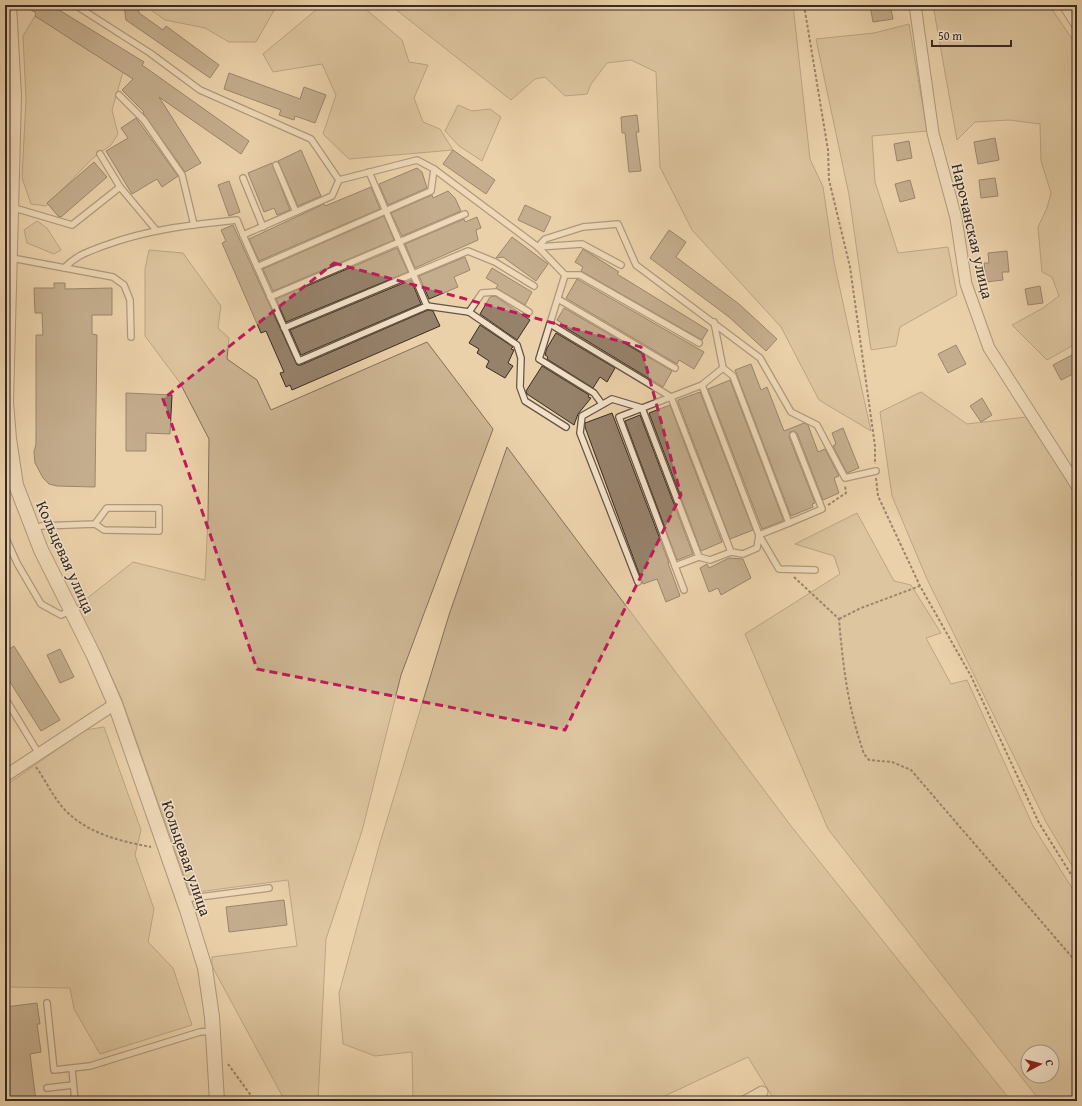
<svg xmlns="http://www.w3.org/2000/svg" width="1082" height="1106" viewBox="0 0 1082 1106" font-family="'Gentium Book Plus',serif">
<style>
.green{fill:#cdb593;stroke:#83705c;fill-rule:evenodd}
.building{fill:#96816a;stroke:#392b25}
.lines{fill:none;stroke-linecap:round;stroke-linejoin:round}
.service-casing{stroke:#665446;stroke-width:8}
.minor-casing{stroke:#665446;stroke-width:13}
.tertiary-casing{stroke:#665446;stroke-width:16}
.path{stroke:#392b25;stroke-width:2;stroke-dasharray:3 2;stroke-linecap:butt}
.service{stroke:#f2e1c8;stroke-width:5.5}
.minor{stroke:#f2e1c8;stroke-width:11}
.tertiary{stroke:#f2e1c8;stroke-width:14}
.marked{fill:none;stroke:#c2185b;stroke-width:3;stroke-dasharray:8 5;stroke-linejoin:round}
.labels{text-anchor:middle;stroke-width:3;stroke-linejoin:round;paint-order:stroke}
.street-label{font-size:16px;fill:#392b25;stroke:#f2e1c8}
</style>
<rect width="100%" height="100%" fill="#ebd1aa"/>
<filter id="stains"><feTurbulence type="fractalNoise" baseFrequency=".005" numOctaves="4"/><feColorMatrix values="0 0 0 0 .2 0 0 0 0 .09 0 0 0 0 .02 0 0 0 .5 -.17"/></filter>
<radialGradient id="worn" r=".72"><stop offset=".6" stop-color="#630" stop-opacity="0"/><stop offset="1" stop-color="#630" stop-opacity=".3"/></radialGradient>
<!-- green -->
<g class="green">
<path d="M144,5H277L256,42H229L205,28L165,20Z"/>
<path d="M322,5H361L402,40L409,62L428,65L414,98L423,122L440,129L453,150L349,159L323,134L336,95L322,64L273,72L263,54Z"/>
<path d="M390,5H793L810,159L823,187L834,262L871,431L819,400L781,327L692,230L660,167L656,72L631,60L607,63L591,84L587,94L565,96L545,77L535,79L511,100Z"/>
<path d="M933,5H1049L1077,46V343L1047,360L1012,325L1043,308L1059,296L1052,277L1042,272L1038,227L1047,208L1051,193L1041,161L1040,124L1009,120L975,122L957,140Z"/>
<path d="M35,16L123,72L112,110L118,134L111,145L93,158L46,206L31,204L22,178L26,99L23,36Z"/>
<path d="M909,24L927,131L872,136L875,182L898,253L948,247L957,295L900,327L896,346L871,350L849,195L816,39L874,33Z"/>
<path d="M458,105L472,111L490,109L501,117L482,161L459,146L445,131Z"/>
<path d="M37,221L47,228L61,250L54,254L27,243L24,230Z"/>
<path d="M149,250L183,253L221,306L218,328L229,338L227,359L257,380L271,410L427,342L493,429L401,675L362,831L326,939L318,1101H285L212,966V957L297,946L288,880L190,893L122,700L101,653L76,607L133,562L205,580L208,519L209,439L180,383L145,336V269Z"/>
<path d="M921,392L967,424L1026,417L1077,490V561L1071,574L1077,588V874L1046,822L927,579L892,496L880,412Z"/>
<path d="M507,447L791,826L1011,1101H775L748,1057L654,1101H413L412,1052L375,1056L343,1044L339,993L379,846L449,615Z"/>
<path d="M857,513L894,581L911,585L941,633L926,638L951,684L967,680L1033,826L1077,896V1101H1040L828,829L745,634L840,574L834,556L795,544ZM1028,1052H1052V1076H1028Z"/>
<path d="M104,727L141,830L135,855L154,909L148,942L173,968L192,1025L100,1054L74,1009L70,988L10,987L5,990V786L85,730Z"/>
</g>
<!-- building -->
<g class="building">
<path d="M35,5H51L144,62L142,65L249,141L241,154L159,97L201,163L185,172L143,113L144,112L122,90L133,79L35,16L36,13L31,10Z"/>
<path d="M124,5H138L139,13L163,30L166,26L219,65L210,78L126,20Z"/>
<path d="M870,5H890L893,19L873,22Z"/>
<path d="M229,73L300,99L304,87L326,95L315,123L295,116L294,120L279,115L281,110L224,89Z"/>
<path d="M637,115L639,132H636L641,171L629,172L625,133H622L621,117Z"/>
<path d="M136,118L178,176L162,187L157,179L132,194L106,151L128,138L121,128Z"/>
<path d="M995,138L999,160L978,164L974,142Z"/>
<path d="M909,141L912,158L897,161L894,144Z"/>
<path d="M301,150L321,196L298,206L278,161Z"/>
<path d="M453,150L495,180L486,194L443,164Z"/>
<path d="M94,162L107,177L61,217L58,216L47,203Z"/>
<path d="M272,163L290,210L277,215L274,208L264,212L248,173Z"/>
<path d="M417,168L422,172L427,188L388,205L379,184Z"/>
<path d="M995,178L998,196L981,198L979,180Z"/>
<path d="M910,180L915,198L900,202L895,184Z"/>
<path d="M229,181L240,212L229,216L218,185Z"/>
<path d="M371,187L380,209L259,261L249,239L324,204L325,206Z"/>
<path d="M448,191L455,198L461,211L402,236L391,213L432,195L433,198Z"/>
<path d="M525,205L551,217L544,232L518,220Z"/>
<path d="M384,216L394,240L273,291L263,269Z"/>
<path d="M477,217L481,228L476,230L478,240L415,268L405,244L464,219L465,222Z"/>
<path d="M233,225L297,365H301L428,310L433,311L440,326L292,390L290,385L286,387L280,373L284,372L266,331L261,333L222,243L226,241L221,230Z"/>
<path d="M669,230L686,242L676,257L739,304L777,339L766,351L729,317L650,258Z"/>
<path d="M512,237L548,264L536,281L503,257L496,258Z"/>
<path d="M397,248L408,272L286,322L276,299Z"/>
<path d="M583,249L619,272L617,274L708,330L702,340L581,271L583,267L575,262Z"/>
<path d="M1007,251L1009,272H1002L1003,280L986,282L984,263H989L988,253Z"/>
<path d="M465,257L470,270L454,277L458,287L429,299L419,276Z"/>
<path d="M492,268L532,292L525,305L496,288L498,285L486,278Z"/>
<path d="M577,279L704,352L694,369L679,360L677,364L569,300L566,298Z"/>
<path d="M411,280L421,304L301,355L290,330Z"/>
<path d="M54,283H65V289L112,288V315H92V334L97,335L95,487L57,486L49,484L43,478L35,463L34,452L36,444V335H43L42,313H35L34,288H54Z"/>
<path d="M1040,286L1043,303L1028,305L1025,289Z"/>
<path d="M495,296L530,320L517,340L480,314L490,297Z"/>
<path d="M564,308L672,371L663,387L561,325L562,323L557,320Z"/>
<path d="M480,325L513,347L511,349L514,350L508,363L513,366L505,378L486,367L489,361L477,353L479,349L469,343Z"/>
<path d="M556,333L615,368L607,382L600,377L593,388L547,359L548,357L545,355L547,348Z"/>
<path d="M956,345L966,364L948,373L938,354Z"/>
<path d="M1072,355L1077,365V372L1061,380L1053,365Z"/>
<path d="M751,364L761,390L767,387L784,431L804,423L808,425L818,452L825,449L839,476L834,478L839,493L823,500L797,433L794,431L790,432L789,437L815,503L812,504L813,507L791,516L735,370Z"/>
<path d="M542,366L589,395L588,397L591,398L578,414L574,425L527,394L526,391Z"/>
<path d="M730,380L783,519V521L762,529L708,389Z"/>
<path d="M700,392L753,530L730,539L678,402V400Z"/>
<path d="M126,393L172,395L170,434L146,433V451H126Z"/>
<path d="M982,398L992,415L981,422L970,406Z"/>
<path d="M670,405L722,542L701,551L649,413Z"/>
<path d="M612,413L669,563H668L680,596L666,602L657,579L643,584L585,427V423Z"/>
<path d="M640,415L693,554L677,560L625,421Z"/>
<path d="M843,428L859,468L847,473L833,446L836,444L832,433Z"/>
<path d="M729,558L743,559L751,578L721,595L718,588L709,592L700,568L707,564L709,568Z"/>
<path d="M14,646L60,720L41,731L5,674V652Z"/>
<path d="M60,649L74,677L60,683L47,655Z"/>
<path d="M284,900L287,925L229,932L226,907Z"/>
<path d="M37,1003L40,1024H37L41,1052L30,1054L36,1101H5V1059H9L5,1030V1007Z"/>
</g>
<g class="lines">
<defs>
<g id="service">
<path d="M75,5L150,53L200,90L311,139L339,180"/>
<path d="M119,95L144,120L182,175L194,225"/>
<path d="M100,154L120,187L156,230"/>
<path d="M276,165L296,212"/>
<path d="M243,178L263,227"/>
<path d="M339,180L332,196L243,235L299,361L427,306L369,172"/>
<path d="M339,180L417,160L434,169L538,247L565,275L539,359L594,393L602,404"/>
<path d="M11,207L72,225L120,187"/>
<path d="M538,247L545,239L583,227L618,224L636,265L760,358L791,412L817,425L845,478L876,471"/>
<path d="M538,247L582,244L621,265"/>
<path d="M10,259H17L113,277L124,285L130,300L131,337"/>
<path d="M257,267L431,191L434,169"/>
<path d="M64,268C78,254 88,252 106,245C150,229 191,225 237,220L243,235"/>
<path d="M565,275H580L699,343"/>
<path d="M270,297L465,214"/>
<path d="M558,299L675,368"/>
<path d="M427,306L469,312L517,345L521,358L520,387L525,401L566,427"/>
<path d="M469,312L482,293L496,292L529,312"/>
<path d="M550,324L671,397L731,552"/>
<path d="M284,328L468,251L495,262L534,286"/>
<path d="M723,368L733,376L789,523L759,535"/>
<path d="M702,385L759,535L779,569L815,570"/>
<path d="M5,489L16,485"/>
<path d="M789,523L822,509L793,435"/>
<path d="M34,529L41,526L95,524L104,530L159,531V508H107L95,524"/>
<path d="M5,536L17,563L41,604L61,615L70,611"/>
<path d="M699,557L710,560L731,552L743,554L757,548L759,535"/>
<path d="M638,582L580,433L582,416L612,399L642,408L699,557L675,566"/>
<path d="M684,590L619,417L702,385L723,368L714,322"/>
<path d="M5,698L39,754"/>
<path d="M184,899L269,888"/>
<path d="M47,1003L54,1070L90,1066L200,1032L213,1031"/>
<path d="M72,1069L75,1101"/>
<path d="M47,1088L73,1085"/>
</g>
<g id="minor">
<path d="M915,5L933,133L956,218L966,284L989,348L1077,486"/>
<path d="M1065,5L1077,24"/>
<path d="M5,776L115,704"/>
<path d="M746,1101L762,1092"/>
</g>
<path id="tertiary" d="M9,5L14,96L6,402L9,439L16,485L41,550L94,656L115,704L187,910L205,968L212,1017L217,1101"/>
</defs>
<!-- service casing -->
<use href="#service" class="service-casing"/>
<!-- minor casing -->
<use href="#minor" class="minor-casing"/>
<!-- tertiary casing -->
<use href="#tertiary" class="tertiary-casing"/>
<!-- path -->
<g class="path">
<path d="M804,5L828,150L829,180L850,267L875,446V464"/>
<path d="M876,478L878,496L920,586L971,676L1039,823L1077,884"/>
<path d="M828,505L846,493L845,485"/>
<path d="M794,577L839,619C843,667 848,708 864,754L869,760L892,762L911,770L1077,963"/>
<path d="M839,619L861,608L920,586"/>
<path d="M36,767C46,781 54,799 66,811C89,834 120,841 151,847"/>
<path d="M228,1064L255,1101"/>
</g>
<!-- service -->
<use href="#service" class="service"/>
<!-- minor -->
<use href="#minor" class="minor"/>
<!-- tertiary -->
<use href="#tertiary" class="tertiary"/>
</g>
<!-- marked area -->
<path d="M0 0H1082V1106H0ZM334,263L641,347L681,495L565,730L257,669L163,399Z" fill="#ebd1aa" fill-opacity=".55" fill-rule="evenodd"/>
<path class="marked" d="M334,263L641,347L681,495L565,730L257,669L163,399Z"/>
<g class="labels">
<!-- street labels -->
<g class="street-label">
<text transform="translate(973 231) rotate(77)" y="6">Нарочанская улица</text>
<text transform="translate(66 557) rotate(66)" y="6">Кольцевая улица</text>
<text transform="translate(187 858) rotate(71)" y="6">Кольцевая улица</text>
</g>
</g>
<!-- margin -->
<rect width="1082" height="1106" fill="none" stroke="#ebd1aa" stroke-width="20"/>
<rect x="6" y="6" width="1070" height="1094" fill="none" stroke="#392b25" stroke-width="2"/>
<rect x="10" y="10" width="1062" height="1086" fill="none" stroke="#392b25"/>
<!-- north arrow -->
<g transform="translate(1040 1064) rotate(83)"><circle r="19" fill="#f2e1c8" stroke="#a89887"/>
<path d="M0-3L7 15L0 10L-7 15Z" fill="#8f2418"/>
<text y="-6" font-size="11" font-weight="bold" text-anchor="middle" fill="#392b25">С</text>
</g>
<!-- scale -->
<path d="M932 40v6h79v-6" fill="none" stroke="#392b25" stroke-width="2"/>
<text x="938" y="40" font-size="12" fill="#392b25" stroke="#f2e1c8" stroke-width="3" paint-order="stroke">50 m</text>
<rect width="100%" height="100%" filter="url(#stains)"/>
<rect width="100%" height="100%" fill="url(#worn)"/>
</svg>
